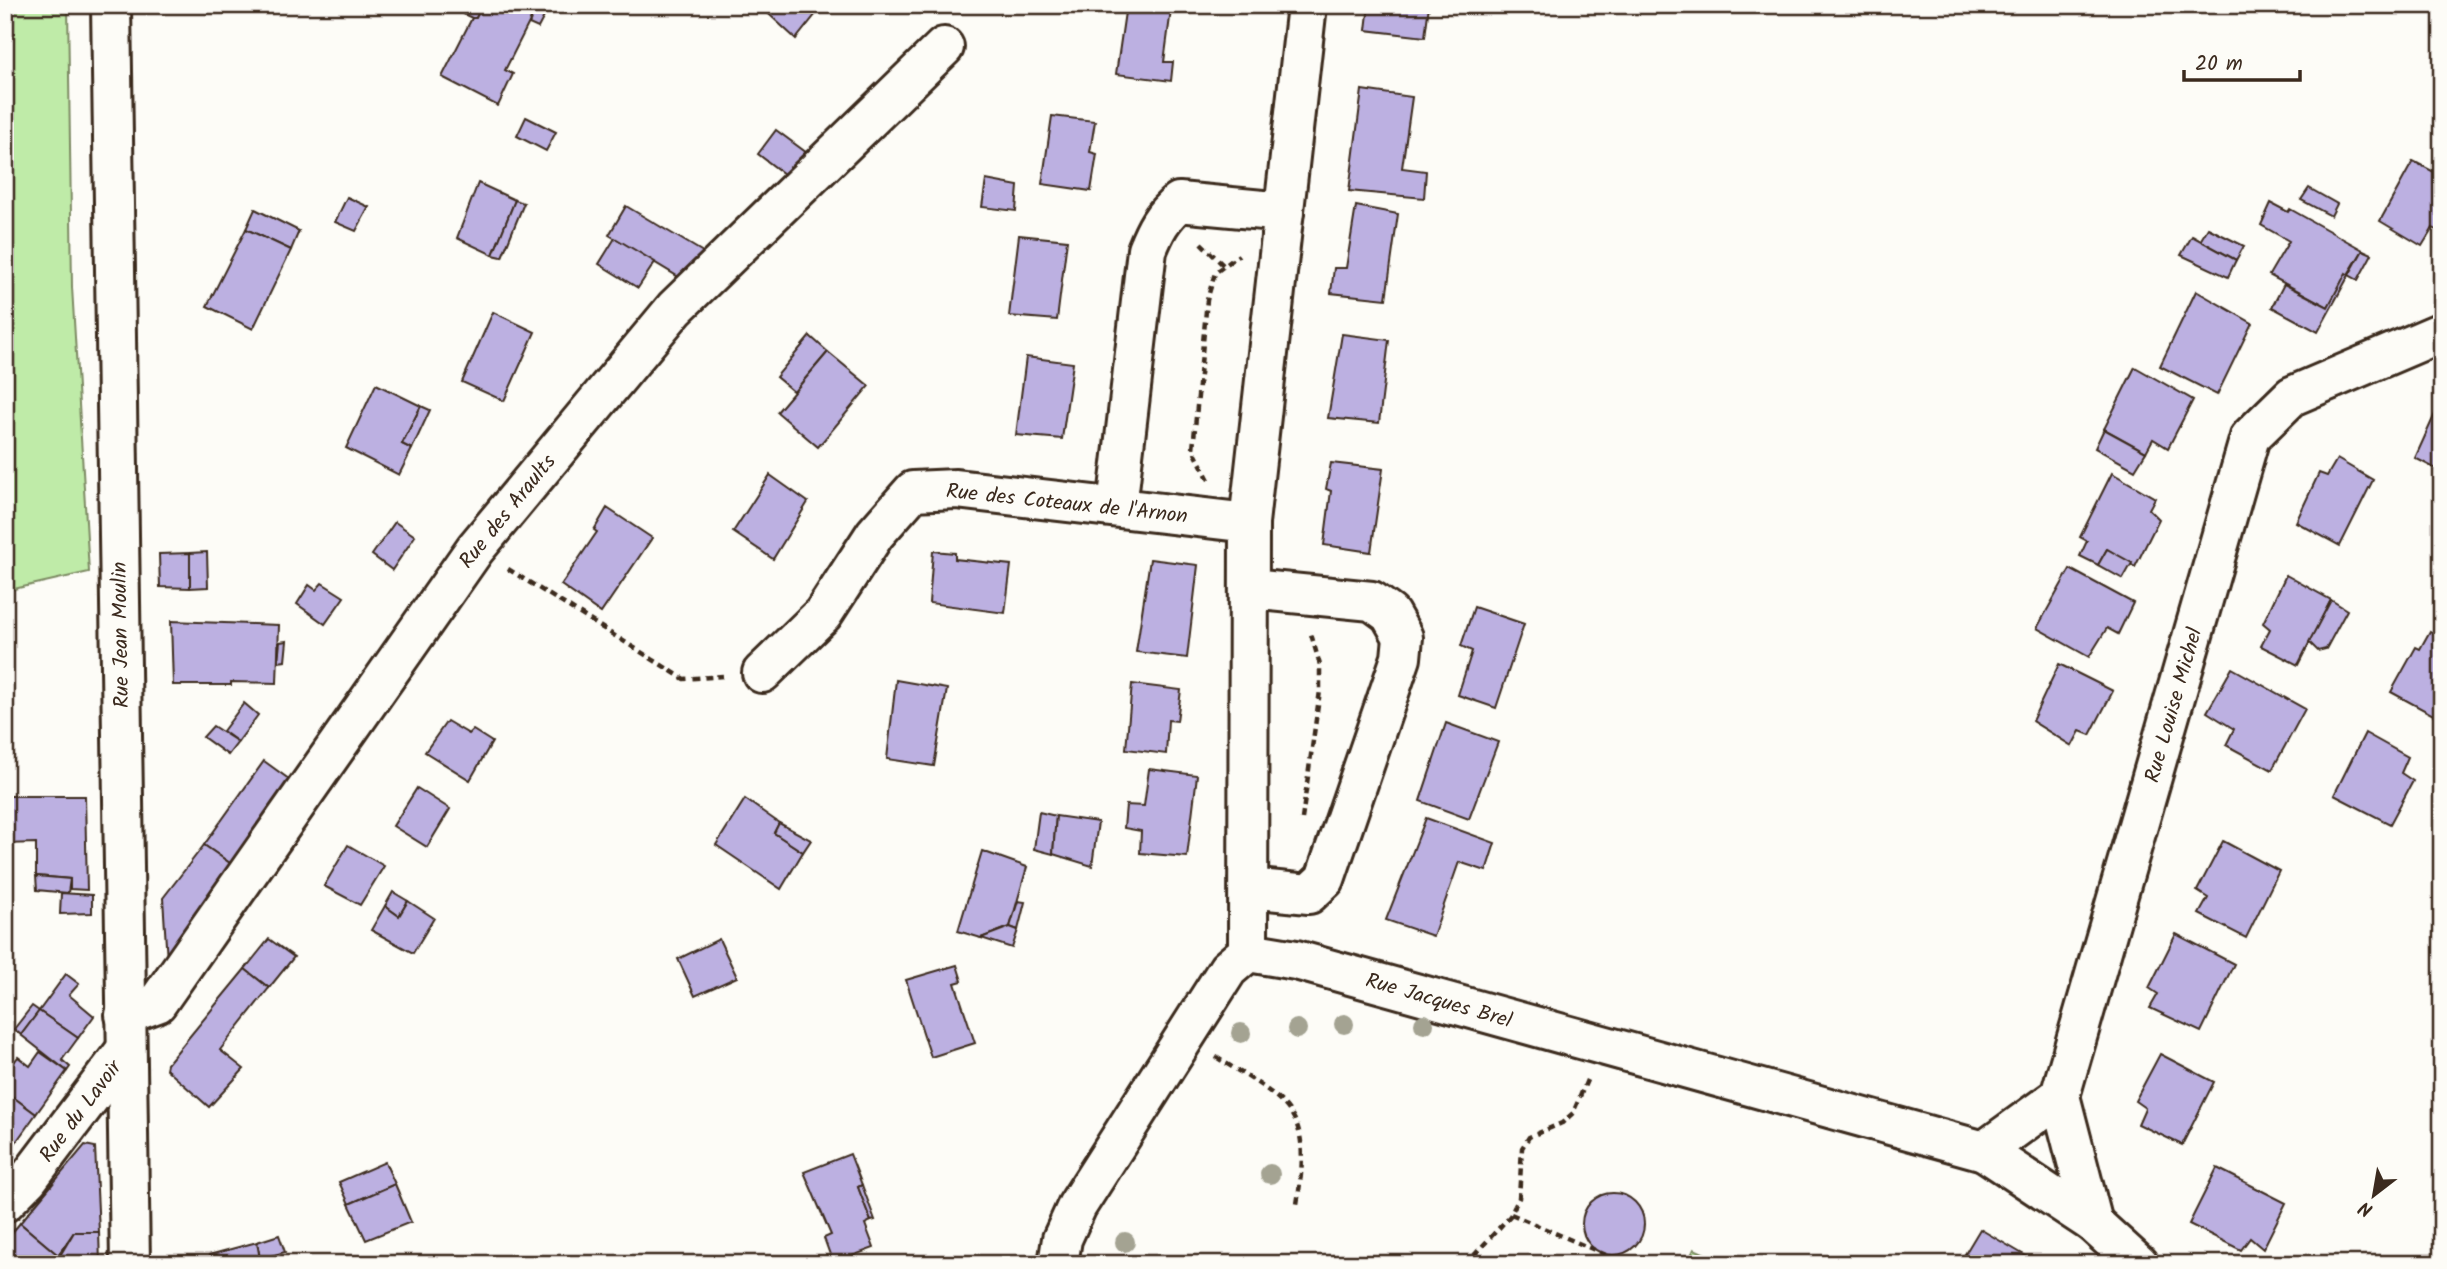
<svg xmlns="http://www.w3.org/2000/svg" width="2447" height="1269" viewBox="0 0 2447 1269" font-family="Kalam,sans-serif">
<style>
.green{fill:#bfeba8;stroke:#7d8a63;stroke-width:2}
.building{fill:#bcb0e1;stroke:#3b2a1e;stroke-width:2}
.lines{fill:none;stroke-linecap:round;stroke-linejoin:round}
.minor-casing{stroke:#3b2a1e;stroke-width:44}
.major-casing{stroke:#3b2a1e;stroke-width:44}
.path{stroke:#3b2a1e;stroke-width:4.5;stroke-dasharray:7 5;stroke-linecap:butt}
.minor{stroke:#fdfcf7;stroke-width:38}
.major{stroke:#fdfcf7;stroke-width:38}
.tree{fill:#a4a392}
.labels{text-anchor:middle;stroke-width:6;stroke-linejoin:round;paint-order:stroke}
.street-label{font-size:21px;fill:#3b2a1e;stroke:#fdfcf7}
</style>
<rect width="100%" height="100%" fill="#fdfcf7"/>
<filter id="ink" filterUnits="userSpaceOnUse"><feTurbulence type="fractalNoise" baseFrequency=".0143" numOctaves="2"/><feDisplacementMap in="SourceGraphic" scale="14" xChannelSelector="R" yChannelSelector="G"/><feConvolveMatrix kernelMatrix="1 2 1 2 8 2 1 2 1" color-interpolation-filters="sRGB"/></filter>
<g filter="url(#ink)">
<!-- green -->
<g class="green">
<path d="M5,5H68L72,287L89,572L5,591Z"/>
<path d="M1694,1249L1728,1264H1687Z"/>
</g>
<!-- building -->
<g class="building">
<path d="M462,5H482L476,18H472L459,12Z"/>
<path d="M482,5H538L505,70L513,74L498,106L442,77L472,18H476Z"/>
<path d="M759,5H823L796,39Z"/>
<path d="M1126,5L1171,10L1164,62H1173L1171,81L1116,74Z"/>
<path d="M1369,5H1429L1425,37L1366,30Z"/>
<path d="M536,8L546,13L538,28L529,24Z"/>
<path d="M1362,90L1412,97L1402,168L1426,171L1424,198L1349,191Z"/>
<path d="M1052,116L1095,121L1090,152L1097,154L1091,191L1042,184Z"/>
<path d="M526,117L556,132L546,151L517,136Z"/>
<path d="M776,130L807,153L788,177L758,154Z"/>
<path d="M2413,161L2442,176V233L2433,228L2422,246L2380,221Z"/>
<path d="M986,180L1018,186L1016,211L982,207Z"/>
<path d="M478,183L515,200L493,255L457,238Z"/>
<path d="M2309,188L2337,204L2331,216L2301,200Z"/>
<path d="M347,197L369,207L356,231L335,222Z"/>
<path d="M515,200L524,203L502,257L493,255Z"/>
<path d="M2271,203L2288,212L2290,209L2363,250L2328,307L2269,275L2289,241L2261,225Z"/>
<path d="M626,206L708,255L692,285L609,235Z"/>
<path d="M1356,206L1398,214L1386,299L1331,293L1334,268H1346Z"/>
<path d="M255,209L299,231L291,250L246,229Z"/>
<path d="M2208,228L2244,246L2236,260L2200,241Z"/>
<path d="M246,229L291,250L253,329L207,306Z"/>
<path d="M1019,235L1067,240L1057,320L1009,316Z"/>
<path d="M2192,236L2236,260L2228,277L2181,255Z"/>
<path d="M615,238L655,262L638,288L599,264Z"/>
<path d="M2363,250L2372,254L2358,280L2349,275Z"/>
<path d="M2346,273L2349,275L2318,332L2272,307L2284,284L2328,307Z"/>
<path d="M2196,291L2252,323L2217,395L2160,366Z"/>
<path d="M493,312L535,332L504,401L462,382Z"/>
<path d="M1342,334L1389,340L1379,423L1328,418Z"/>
<path d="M810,336L828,352L794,392L776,377Z"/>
<path d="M828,352L869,386L818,447L777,412Z"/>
<path d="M1026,357L1073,363L1062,439L1016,435Z"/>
<path d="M2135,367L2193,400L2168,448L2153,439L2146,452L2104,429Z"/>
<path d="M376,384L421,406L402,444L412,449L399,475L346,448Z"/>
<path d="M2440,403H2442V472L2415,458Z"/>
<path d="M421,406L430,410L412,449L402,444Z"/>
<path d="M2104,429L2146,452L2135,470L2095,448Z"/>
<path d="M2337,459L2373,480L2340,546L2296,522L2319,473L2327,476Z"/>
<path d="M1331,463L1383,469L1371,552L1324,545L1331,491L1326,489Z"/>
<path d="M2112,473L2155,498L2149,509L2159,519L2135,567L2107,549L2098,565L2080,556L2087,541L2080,537Z"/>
<path d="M770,475L808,502L773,559L733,532Z"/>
<path d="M607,508L652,538L601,613L561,585L597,532L594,530Z"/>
<path d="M395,522L415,536L392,570L372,555Z"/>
<path d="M2107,549L2132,563L2123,579L2098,565Z"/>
<path d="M933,551L955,553V559L1011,565L1005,613L929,603Z"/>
<path d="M207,552L208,587L190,588V553Z"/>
<path d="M190,553V588L160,587L159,554Z"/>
<path d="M1150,559L1198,565L1187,658L1136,652Z"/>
<path d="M2070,569L2133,603L2118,634L2107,628L2089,657L2037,628Z"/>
<path d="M2286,575L2331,600L2298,665L2261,646L2270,629L2263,623Z"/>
<path d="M322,583L344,597L325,624L297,604L309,585L316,590Z"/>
<path d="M2331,600L2347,610L2326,649L2318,651L2309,642Z"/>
<path d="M1474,607L1524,624L1496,708L1458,695L1472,651L1461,646Z"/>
<path d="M171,621L279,625L277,683L231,682V685H173Z"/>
<path d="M2430,631L2442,638V704L2435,716L2391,692L2416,647L2420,649Z"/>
<path d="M287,641L285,661L278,662L280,642Z"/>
<path d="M2059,664L2113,691L2090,735L2080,731L2072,746L2032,721Z"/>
<path d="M2232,668L2305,709L2272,770L2226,745L2234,729L2207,712Z"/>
<path d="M896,680L947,689L934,766L887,759Z"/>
<path d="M1132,684L1181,690L1177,721L1168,720L1166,754L1126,749Z"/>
<path d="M244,703L258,715L238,742L223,731Z"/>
<path d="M447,721L469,734L473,730L492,742L470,780L425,752Z"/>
<path d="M1446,723L1498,742L1469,819L1420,801Z"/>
<path d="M213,726L238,742L228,755L203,737Z"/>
<path d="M2365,733L2408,757L2401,773L2413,781L2390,824L2334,795Z"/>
<path d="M264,761L297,785L237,868L204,845Z"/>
<path d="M1149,769L1197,775L1187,857L1140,853L1141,831L1124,828L1126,805L1144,806Z"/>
<path d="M417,788L450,809L427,847L393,826Z"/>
<path d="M8,796H85L87,890L70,889V879L36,876V843L5,844Z"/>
<path d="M745,799L779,823L774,833L803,852L781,889L716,845Z"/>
<path d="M1039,812L1056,816L1053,854L1034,849Z"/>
<path d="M1056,816L1098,822L1092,866L1053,854Z"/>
<path d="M1426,818L1495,843L1486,871L1459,862L1433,936L1386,920Z"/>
<path d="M779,823L811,840L803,852L774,833Z"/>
<path d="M2223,841L2279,871L2246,938L2199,914L2208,898L2197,891Z"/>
<path d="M204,845L237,868L167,961L163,898Z"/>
<path d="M348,845L384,866L360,905L324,886Z"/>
<path d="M982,851L1027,867L1010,927L981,938L958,931Z"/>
<path d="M36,876L70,879L68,893L37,890Z"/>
<path d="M393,892L408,901L399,916L385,906Z"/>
<path d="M61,893L92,895V913L60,914Z"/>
<path d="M408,901L434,918L413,953L371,930L385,906L399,916Z"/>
<path d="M1018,901L1025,902L1018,930L1010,927Z"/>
<path d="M1010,927L1018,930L1012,948L981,938Z"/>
<path d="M2176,934L2234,964L2201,1032L2150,1008L2158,994L2149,988Z"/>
<path d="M269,939L294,957L269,988L245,969Z"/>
<path d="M719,939L737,977L695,996L678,959Z"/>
<path d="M957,965L962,981L955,983L975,1043L931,1057L906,980Z"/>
<path d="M245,969L269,988L220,1050L244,1069L209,1107L166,1069L167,1064Z"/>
<path d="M66,974L79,984L69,995L94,1016L78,1038L39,1011Z"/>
<path d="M32,1006L39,1011L21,1035L14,1029Z"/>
<path d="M39,1011L78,1038L62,1060L70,1067L67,1071L21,1035Z"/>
<path d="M40,1052L67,1071L36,1114L5,1091V1074L18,1057L30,1066Z"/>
<path d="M2160,1054L2214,1082L2182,1145L2138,1124L2145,1108L2135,1101Z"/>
<path d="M5,1091L36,1114L6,1156L5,1155Z"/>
<path d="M85,1145L95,1147L99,1232H74L58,1255L20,1223Z"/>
<path d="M850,1154L862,1185L858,1187L871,1221L865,1224L874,1248L833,1263L824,1238L831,1235L804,1172Z"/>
<path d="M385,1162L395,1184L349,1204L339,1182Z"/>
<path d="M2217,1168L2286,1203L2263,1249L2250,1238L2241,1250L2189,1224Z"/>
<path d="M395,1184L411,1222L366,1240L349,1204Z"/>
<path d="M862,1185L875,1220L871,1221L858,1187Z"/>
<circle cx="1613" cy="1224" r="31"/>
<path d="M20,1223L58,1255L55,1264H5V1241Z"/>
<path d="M1980,1229L2026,1256L2023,1261L2027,1264H1959Z"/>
<path d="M74,1232H99L100,1264H55Z"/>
<path d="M279,1235L285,1252L260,1259L257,1242Z"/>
<path d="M257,1242L260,1259L250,1264H211L209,1255Z"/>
<path d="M1160,1256L1234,1264H1159Z"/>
</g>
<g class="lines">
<defs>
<g id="minor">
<path d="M1117,507L1147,250C1155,230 1162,216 1179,202L1284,212"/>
<path d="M762,673L823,614L875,534L913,491L956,489L1249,523"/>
<path d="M1249,888L1309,894L1325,879L1401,658L1403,637L1390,614L1372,601L1250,589"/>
<path d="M1248,952L1249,523L1307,5"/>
<path d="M125,1015L157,1003L475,549L675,308L944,47"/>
<path d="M2060,1096L2093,1223"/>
<path d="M1984,1151L2060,1096L2250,437L2292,396L2442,332"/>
<path d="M5,1202L28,1179L125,1051"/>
<path d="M1058,1264L1062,1239L1077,1206L1228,969L1248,952L1296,960L1984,1151L2093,1223L2138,1264"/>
</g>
<path id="major" d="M111,5L130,1264"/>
</defs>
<!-- minor casing -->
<use href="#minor" class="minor-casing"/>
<!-- major casing -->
<use href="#major" class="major-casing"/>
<!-- path -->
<g class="path">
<path d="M1201,243L1224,266"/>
<path d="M1209,480L1193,449L1207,300L1215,273L1239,255"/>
<path d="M508,569L684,679L723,676"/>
<path d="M1302,819L1320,691V665L1311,634"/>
<path d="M1216,1057C1290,1104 1313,1108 1297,1204"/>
<path d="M1511,1214L1627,1264"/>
<path d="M1466,1264L1510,1216L1519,1198L1522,1148L1529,1137L1562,1123L1573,1113L1587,1080"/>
</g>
<!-- minor -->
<use href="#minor" class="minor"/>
<!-- major -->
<use href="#major" class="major"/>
</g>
<!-- trees -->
<g class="tree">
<circle cx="1344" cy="1024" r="10"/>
<circle cx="1424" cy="1024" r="10"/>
<circle cx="1297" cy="1029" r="10"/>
<circle cx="1241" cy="1033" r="10"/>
<circle cx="1270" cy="1174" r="10"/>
<circle cx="1125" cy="1242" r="10"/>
</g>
</g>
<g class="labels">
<!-- street labels -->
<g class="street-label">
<text transform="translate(1067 503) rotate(6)" y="7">Rue des Coteaux de l'Arnon</text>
<text transform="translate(507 511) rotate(-51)" y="7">Rue des Araults</text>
<text transform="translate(120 635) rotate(-91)" y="7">Rue Jean Moulin</text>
<text transform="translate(2173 705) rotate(-74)" y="7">Rue Louise Michel</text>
<text transform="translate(1439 1000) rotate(16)" y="7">Rue Jacques Brel</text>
<text transform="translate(80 1111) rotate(-53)" y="7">Rue du Lavoir</text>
</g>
</g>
<!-- margin -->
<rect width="2447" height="1269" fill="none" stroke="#fdfcf7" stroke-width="28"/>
<rect x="14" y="14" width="2419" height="1241" fill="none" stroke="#3b2a1e" stroke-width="2.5" filter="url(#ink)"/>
<!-- north arrow -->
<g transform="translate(2374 1195) rotate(211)" stroke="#fdfcf7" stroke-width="5" paint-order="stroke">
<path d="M0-5L12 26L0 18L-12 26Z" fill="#3b2a1e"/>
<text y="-10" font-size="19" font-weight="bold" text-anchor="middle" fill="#3b2a1e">N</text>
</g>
<!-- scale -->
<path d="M2184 70v10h116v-10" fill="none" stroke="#3b2a1e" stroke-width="3.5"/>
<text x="2195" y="70" font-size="21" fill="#3b2a1e" stroke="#fdfcf7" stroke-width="5" paint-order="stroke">20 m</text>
</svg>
